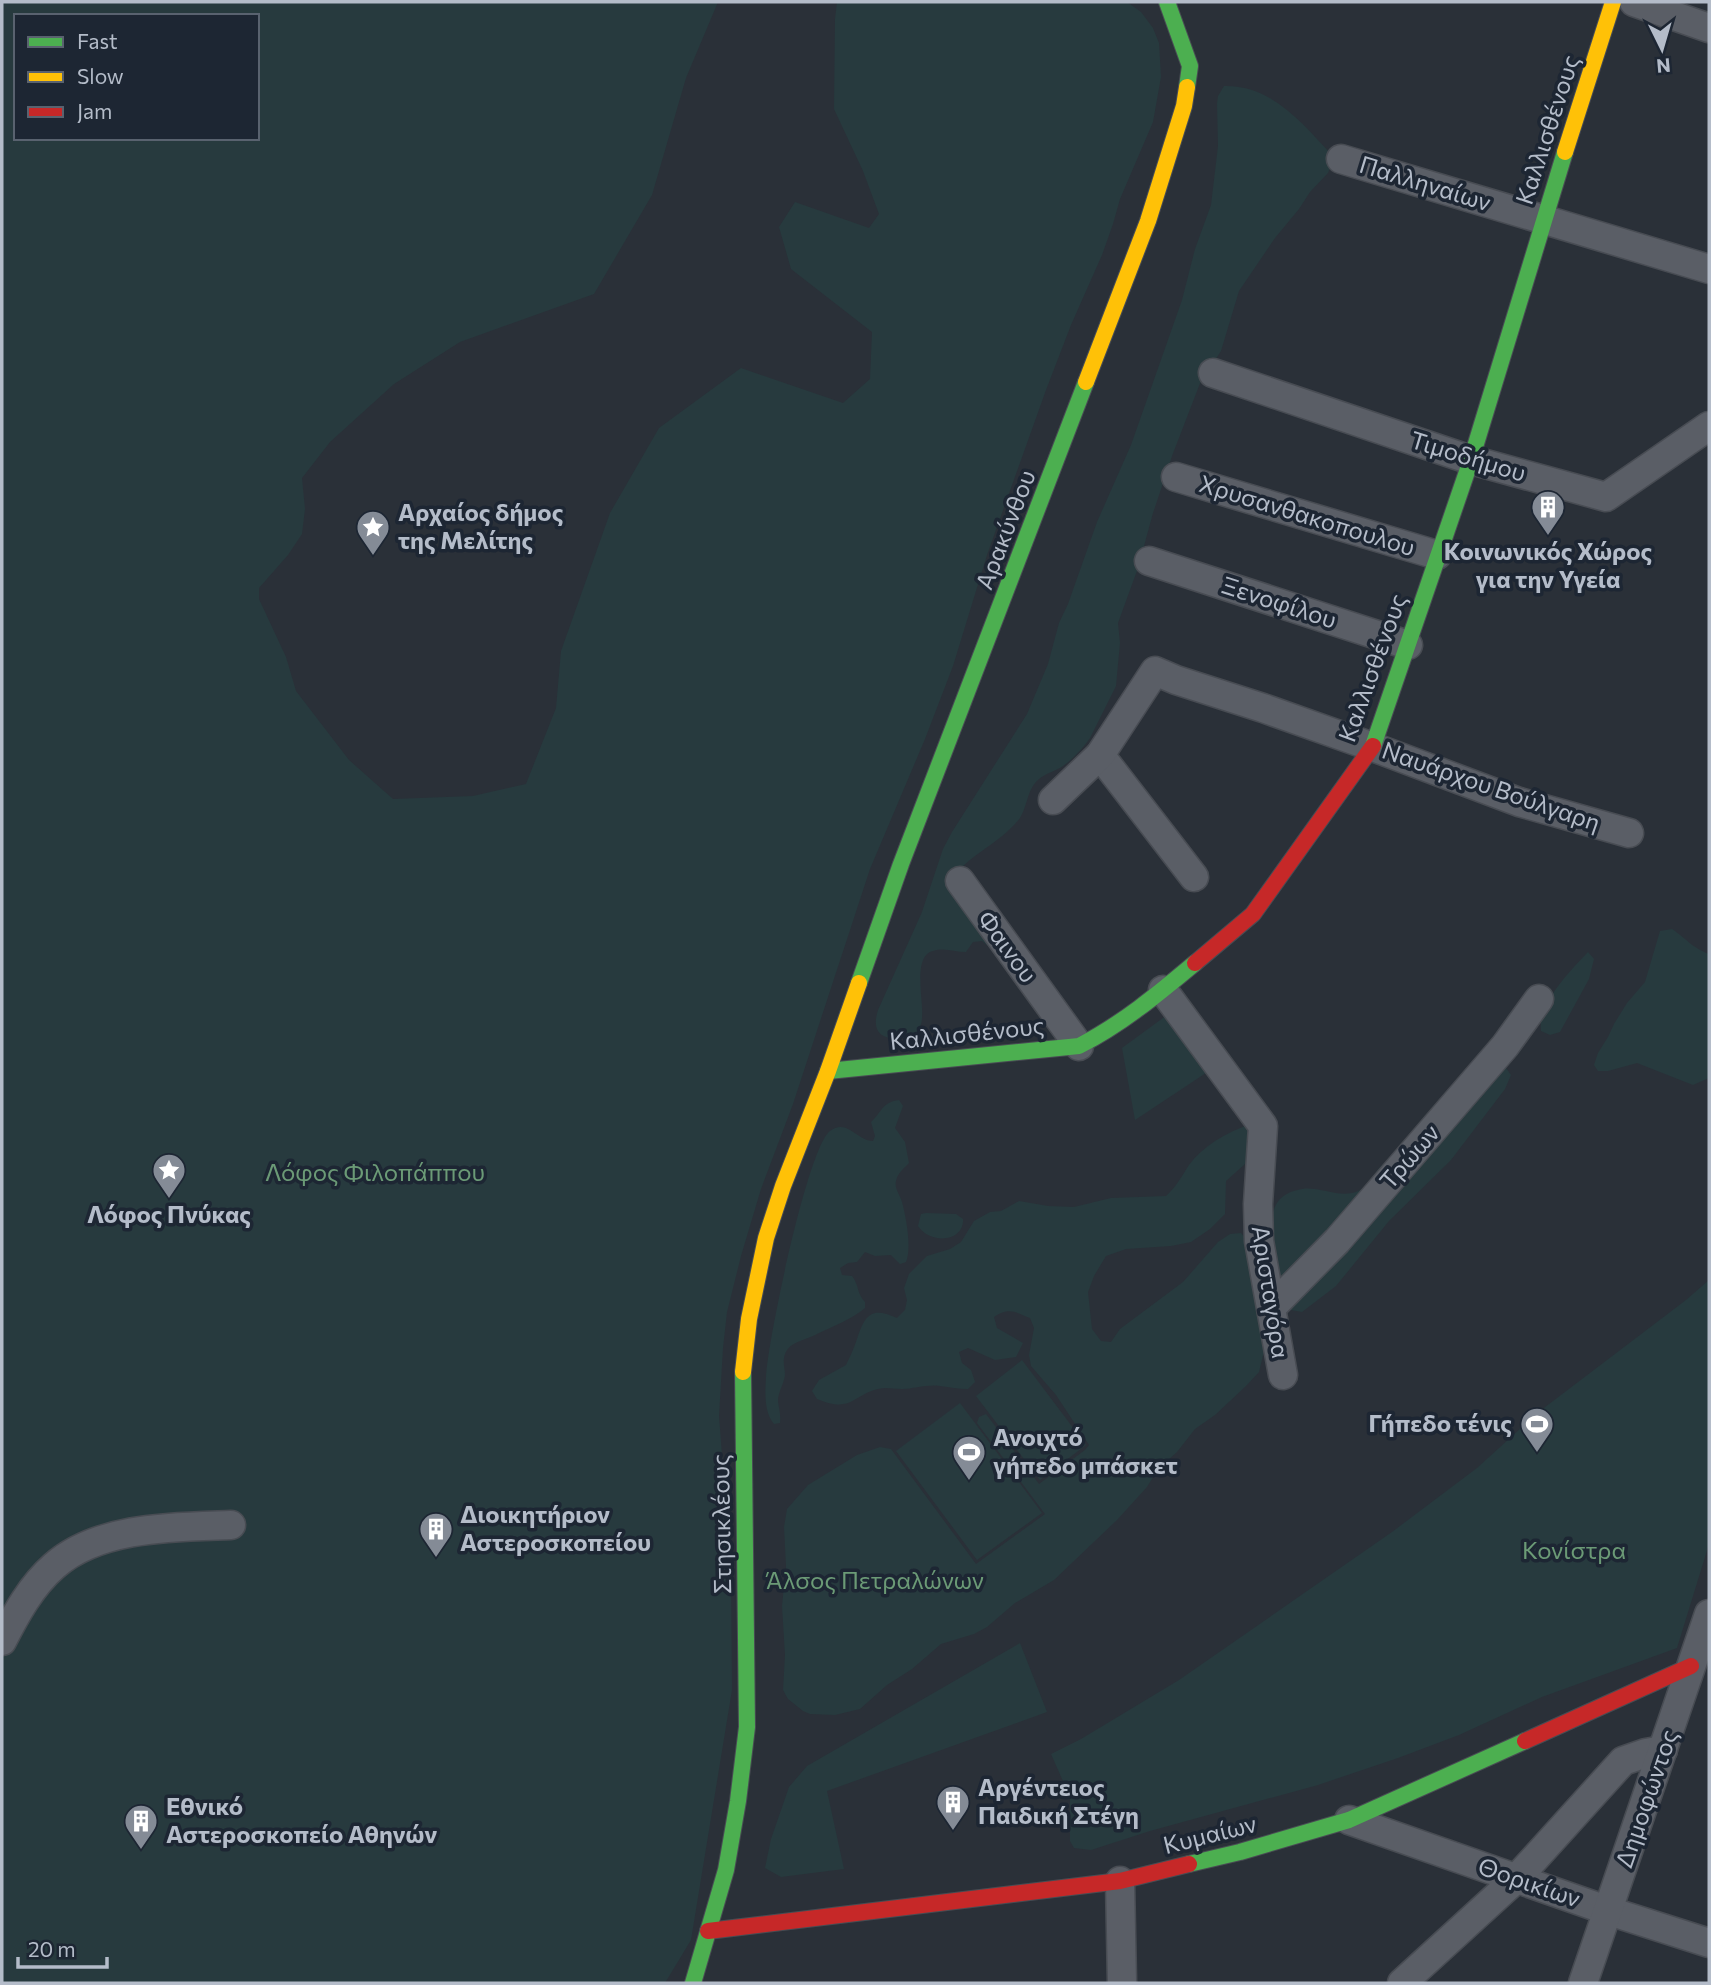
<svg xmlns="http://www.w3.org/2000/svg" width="1711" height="1985" viewBox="0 0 1711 1985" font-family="Commissioner,sans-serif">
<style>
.green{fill:#273a3e;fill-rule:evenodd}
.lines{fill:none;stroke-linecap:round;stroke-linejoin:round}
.street-casing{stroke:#484c53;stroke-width:31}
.fast-casing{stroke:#484c53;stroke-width:18}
.slow-casing{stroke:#484c53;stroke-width:18}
.jam-casing{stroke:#484c53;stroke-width:18}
.street{stroke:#5a5e66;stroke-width:28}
.fast{stroke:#4caf50;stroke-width:16}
.slow{stroke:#ffc107;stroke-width:16}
.jam{stroke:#c62828;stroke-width:16}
.labels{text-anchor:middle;stroke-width:7;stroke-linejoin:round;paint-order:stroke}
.street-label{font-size:24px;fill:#b4bcc9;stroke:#1d2633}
.poi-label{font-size:24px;font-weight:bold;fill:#b4bcc9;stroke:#1d2633;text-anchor:start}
.park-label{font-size:24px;fill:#6b9a76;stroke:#1d2633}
</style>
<rect width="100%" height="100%" fill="#2a3038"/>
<!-- green -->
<g class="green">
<path d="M2,2H718L686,78L652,195L594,294L460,342L394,384L330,442L302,478L305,509L302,534L288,555L259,588V599L286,657L296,691L349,760L393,799L473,796L526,784L556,708L561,651L610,513L659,428L741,368L843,403L870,379L872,332L791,269L779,227L795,202L869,228L879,214L863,171L834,109L835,19L837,2H1127L1141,12L1153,28L1159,43L1161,77L1153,122L1120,199L1113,224L1102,255L1071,325L1046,390L987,555L953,666L925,739L870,869L793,1104L761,1189L741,1256L727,1312L723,1348L719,1416L731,1570L732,1690L691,1940L665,1983H2ZM16,16H257V138H16Z"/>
<path d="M1224,86C1272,85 1302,123 1331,154V165L1328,173L1310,192L1299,209L1275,238L1239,291L1221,351L1212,365L1204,373L1172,456L1153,513L1138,568L1118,623L1120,643L1116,686L1090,738C1083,748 1073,759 1063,766C1056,771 1046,773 1039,779C1027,789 1028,805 1020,818C1002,842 972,853 954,876L996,946L989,947L982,941L973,942L966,952C954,952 944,947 933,951C912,956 924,1001 922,1018C922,1024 919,1029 917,1035C894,1041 868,1042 878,1010L922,912L943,849L952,832L1027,714L1048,664L1059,623L1068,604L1097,522L1131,445L1182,300L1195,249L1211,205L1218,146L1217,104L1218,96Z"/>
<path d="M1672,929C1687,939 1691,947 1709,954V1078L1693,1085L1637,1063L1608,1071H1598L1594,1065L1598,1053L1608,1037L1614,1024L1627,1003L1645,982L1660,931Z"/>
<path d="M1588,952L1594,959L1589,979L1560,1032L1550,1035L1541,1031C1537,1004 1571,970 1588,952Z"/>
<path d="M1178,1007L1221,1063L1135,1120L1122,1048Z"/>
<path d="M1506,1068L1511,1075L1505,1089L1451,1160L1389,1221L1336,1286L1302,1312L1291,1310C1287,1303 1280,1294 1278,1286C1275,1276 1275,1264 1274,1254C1271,1225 1265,1195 1302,1189C1319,1186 1338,1198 1356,1192C1369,1187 1374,1172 1382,1165C1385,1162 1392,1159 1396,1157L1497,1071Z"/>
<path d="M899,1100L903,1106L895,1128L905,1142L909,1163C904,1168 897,1174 896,1181C894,1188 900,1195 902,1202C906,1217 912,1248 906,1262L900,1264L891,1255L875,1256L865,1252L857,1262L848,1263L840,1268L842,1275L852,1276C859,1285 857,1294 865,1302V1308C852,1319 832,1327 817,1334C805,1341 787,1341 784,1358C783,1364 785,1369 785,1375C784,1384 778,1392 778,1401C779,1409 781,1415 780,1423L774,1424C764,1413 765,1392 766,1378C767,1343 808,1147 830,1131C847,1118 857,1141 873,1141L875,1136L871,1122C882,1112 882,1102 899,1100Z"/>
<path d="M1248,1125L1255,1144L1245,1164L1226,1181L1225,1214L1210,1229L1191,1242L1171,1246L1126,1249L1106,1256L1094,1276L1088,1292L1092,1329L1101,1341L1111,1342L1120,1329L1183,1282L1218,1242L1230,1234L1241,1233L1247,1240L1265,1347L1259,1372L1246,1386L1215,1415L1195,1429L1177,1452L1158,1469L1147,1487L1117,1520L1054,1580L1015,1603L987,1627L974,1634L941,1644L912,1669L887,1685L860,1709L835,1715L810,1714L803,1711L788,1699L783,1690L785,1655L782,1606L786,1566L784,1527L787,1509L808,1485L857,1455L880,1447L891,1449L976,1564L1045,1514L977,1423L979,1417L986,1414L1039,1484L1085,1450L1089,1445L1056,1395L1031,1366L1029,1355L1034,1328L1030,1318C1015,1312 1009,1307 994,1317L997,1328L1023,1343L1016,1357L995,1360L968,1348L959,1352L962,1363L971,1370L975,1382L968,1389C958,1389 950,1387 940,1386C927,1384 914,1389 902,1389C896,1389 891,1388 885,1388C853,1391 855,1415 817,1399L812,1391L819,1380L846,1365C850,1357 854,1348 857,1339C865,1315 871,1306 897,1318L905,1310L907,1300L904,1288L909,1274L927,1256L950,1249L961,1242L974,1221L990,1212L1001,1211L1019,1201L1048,1206L1074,1207L1111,1198L1166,1196C1176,1187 1182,1176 1189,1165C1204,1145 1226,1133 1248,1125Z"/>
<path d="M926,1213L956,1214L963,1219C964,1243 929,1244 918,1226L921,1214Z"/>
<path d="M1709,1280V1544L1677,1648L1542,1697L1459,1735L1398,1758L1318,1785L1150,1831L1091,1850L1074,1848L1070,1841V1797L1051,1754L1081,1739L1179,1680L1392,1532L1477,1468L1532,1418L1534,1414H1536L1686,1300Z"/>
<path d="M1022,1360L1086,1445L1040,1480L976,1396Z"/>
<path d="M960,1403L1042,1513L977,1560L896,1451Z"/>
<path d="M1020,1643L1047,1712L827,1791L844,1869L781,1877L765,1868L771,1839L789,1787L807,1766Z"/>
</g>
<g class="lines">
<defs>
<g id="street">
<path d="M1634,2L1709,28"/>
<path d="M1341,159L1709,269"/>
<path d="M1213,373L1471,460L1606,497L1709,426"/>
<path d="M1176,477L1437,555"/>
<path d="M1149,561L1408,645"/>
<path d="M1100,755L1194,877"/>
<path d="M1053,800L1100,755L1155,671L1176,680L1263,708L1373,747L1519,802L1629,833"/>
<path d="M960,881L1079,1046"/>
<path d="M1163,990L1263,1126L1258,1204L1259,1241L1283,1375"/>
<path d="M1272,1307L1337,1241L1505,1046L1539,999"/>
<path d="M2,1641C16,1614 31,1586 54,1566C99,1526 175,1527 231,1525"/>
<path d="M1349,1820L1609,1911L1709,1943"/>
<path d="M1120,1881L1122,1983"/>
<path d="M1402,1983L1517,1878L1623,1761L1646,1753L1663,1750"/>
<path d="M1583,1983L1709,1614"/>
</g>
<g id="fast">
<path d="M1167,2L1190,66L1187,87"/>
<path d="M1373,746L1471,460L1565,152"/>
<path d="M859,983L901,864L1086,382"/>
<path d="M828,1071L1079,1046C1122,1024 1158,994 1195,963"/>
<path d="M1189,1864L1240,1852L1349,1820L1525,1741"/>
<path d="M693,1983L726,1870L738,1801L747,1727L743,1372"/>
</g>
<g id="slow">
<path d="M1565,152L1613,2"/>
<path d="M1086,382L1148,221L1184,106L1187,87"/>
<path d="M743,1372L749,1319L766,1238L783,1186L828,1071L859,983"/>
</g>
<g id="jam">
<path d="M1195,963L1253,914L1373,746"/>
<path d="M1525,1741L1691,1666"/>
<path d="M708,1931L1120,1881L1189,1864"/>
</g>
</defs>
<!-- street casing -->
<use href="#street" class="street-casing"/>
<!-- fast casing -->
<use href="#fast" class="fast-casing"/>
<!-- slow casing -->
<use href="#slow" class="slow-casing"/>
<!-- jam casing -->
<use href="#jam" class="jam-casing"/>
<!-- street -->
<use href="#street" class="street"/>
<!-- fast -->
<use href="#fast" class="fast"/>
<!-- slow -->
<use href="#slow" class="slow"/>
<!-- jam -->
<use href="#jam" class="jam"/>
</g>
<!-- icons -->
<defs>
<symbol id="building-pin" viewBox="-11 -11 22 30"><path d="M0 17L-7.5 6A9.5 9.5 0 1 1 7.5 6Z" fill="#848b96" stroke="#1d2633"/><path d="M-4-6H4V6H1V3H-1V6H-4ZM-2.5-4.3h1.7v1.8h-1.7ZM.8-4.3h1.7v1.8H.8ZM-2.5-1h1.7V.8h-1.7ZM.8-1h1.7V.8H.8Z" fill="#fff"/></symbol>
<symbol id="sight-pin" viewBox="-11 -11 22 30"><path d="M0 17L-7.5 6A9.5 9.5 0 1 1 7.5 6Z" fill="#848b96" stroke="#1d2633"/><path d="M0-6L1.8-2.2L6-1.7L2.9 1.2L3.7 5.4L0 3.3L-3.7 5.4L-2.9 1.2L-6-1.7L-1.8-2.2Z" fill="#fff"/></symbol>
<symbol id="stadium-pin" viewBox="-11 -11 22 30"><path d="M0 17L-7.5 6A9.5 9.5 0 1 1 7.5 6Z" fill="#848b96" stroke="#1d2633"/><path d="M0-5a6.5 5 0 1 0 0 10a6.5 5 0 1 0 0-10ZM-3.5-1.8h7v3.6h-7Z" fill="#fff"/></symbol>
</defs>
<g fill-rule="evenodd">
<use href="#building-pin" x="1529" y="488" width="38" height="52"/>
<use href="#sight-pin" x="354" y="508" width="38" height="52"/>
<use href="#sight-pin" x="150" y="1151" width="38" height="52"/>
<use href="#stadium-pin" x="1518" y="1405" width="38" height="52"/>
<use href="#stadium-pin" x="950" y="1433" width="38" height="52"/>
<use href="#building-pin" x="417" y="1510" width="38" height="52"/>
<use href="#building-pin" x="934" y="1783" width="38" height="52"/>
<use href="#building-pin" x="122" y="1802" width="38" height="52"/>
</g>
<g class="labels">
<!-- street labels -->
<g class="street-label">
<text transform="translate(1548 130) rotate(-72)" y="8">Καλλισθένους</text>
<text transform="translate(1425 184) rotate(17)" y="8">Παλληναίων</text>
<text transform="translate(1468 457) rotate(17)" y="8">Τιμοδήμου</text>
<text transform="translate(1307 516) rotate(17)" y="8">Χρυσανθακοπουλου</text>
<text transform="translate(1006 530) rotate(-69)" y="8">Αρακύνθου</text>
<text transform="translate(1279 603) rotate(18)" y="8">Ξενοφίλου</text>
<text transform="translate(1373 668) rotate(-70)" y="8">Καλλισθένους</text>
<text transform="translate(1491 787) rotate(19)" y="8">Ναυάρχου Βούλγαρη</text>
<text transform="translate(1007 947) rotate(54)" y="8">Φαινου</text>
<text transform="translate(967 1034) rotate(-6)" y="8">Καλλισθένους</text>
<text transform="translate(1410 1157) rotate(-49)" y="8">Τρώων</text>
<text transform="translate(1270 1292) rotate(81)" y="8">Αρισταγόρα</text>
<text transform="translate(722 1524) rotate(-91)" y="8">Στησικλέους</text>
<text transform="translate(1647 1799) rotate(-71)" y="8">Δημοφώντος</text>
<text transform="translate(1210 1835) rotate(-14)" y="8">Κυμαίων</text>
<text transform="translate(1529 1883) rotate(19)" y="8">Θορικίων</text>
</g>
<!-- poi labels -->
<g class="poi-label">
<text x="398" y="521">Αρχαίος δήμος<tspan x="398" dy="28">της Μελίτης</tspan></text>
<text x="1548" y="560" text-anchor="middle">Κοινωνικός Χώρος<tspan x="1548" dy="28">για την Υγεία</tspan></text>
<text x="169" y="1223" text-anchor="middle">Λόφος Πνύκας</text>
<text x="1512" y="1432" text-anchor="end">Γήπεδο τένις</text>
<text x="993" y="1446">Ανοιχτό<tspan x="993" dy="28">γήπεδο μπάσκετ</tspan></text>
<text x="460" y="1523">Διοικητήριον<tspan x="460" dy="28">Αστεροσκοπείου</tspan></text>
<text x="978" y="1796">Αργέντειος<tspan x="978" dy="28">Παιδική Στέγη</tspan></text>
<text x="166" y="1815">Εθνικό<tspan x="166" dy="28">Αστεροσκοπείο Αθηνών</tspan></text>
</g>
<!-- park labels -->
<g class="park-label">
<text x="375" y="1181">Λόφος Φιλοπάππου</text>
<text x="1574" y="1559">Κονίστρα</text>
<text x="875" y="1589">Άλσος Πετραλώνων</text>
</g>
</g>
<!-- border -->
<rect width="1711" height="1985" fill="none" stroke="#b4bcc9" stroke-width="7"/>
<!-- legend -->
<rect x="14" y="14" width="245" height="126" fill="#1d2633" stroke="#59626f" stroke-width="2"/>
<rect x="28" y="37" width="35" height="10" fill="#4caf50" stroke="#59626f" stroke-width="2"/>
<text x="77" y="49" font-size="21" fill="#b4bcc9">Fast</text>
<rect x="28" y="72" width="35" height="10" fill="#ffc107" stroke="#59626f" stroke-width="2"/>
<text x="77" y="84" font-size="21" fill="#b4bcc9">Slow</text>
<rect x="28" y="107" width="35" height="10" fill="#c62828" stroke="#59626f" stroke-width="2"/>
<text x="77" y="119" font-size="21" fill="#b4bcc9">Jam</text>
<!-- north arrow -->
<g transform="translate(1662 49) rotate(175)" stroke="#1d2633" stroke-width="5" paint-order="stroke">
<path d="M0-5L12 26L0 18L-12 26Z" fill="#b4bcc9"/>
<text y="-10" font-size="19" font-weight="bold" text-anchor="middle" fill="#b4bcc9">N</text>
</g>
<!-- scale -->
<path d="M18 1957v10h89v-10" fill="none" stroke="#b4bcc9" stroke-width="3.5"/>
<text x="28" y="1957" font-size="21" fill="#b4bcc9" stroke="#1d2633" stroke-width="5" paint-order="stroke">20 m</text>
</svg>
